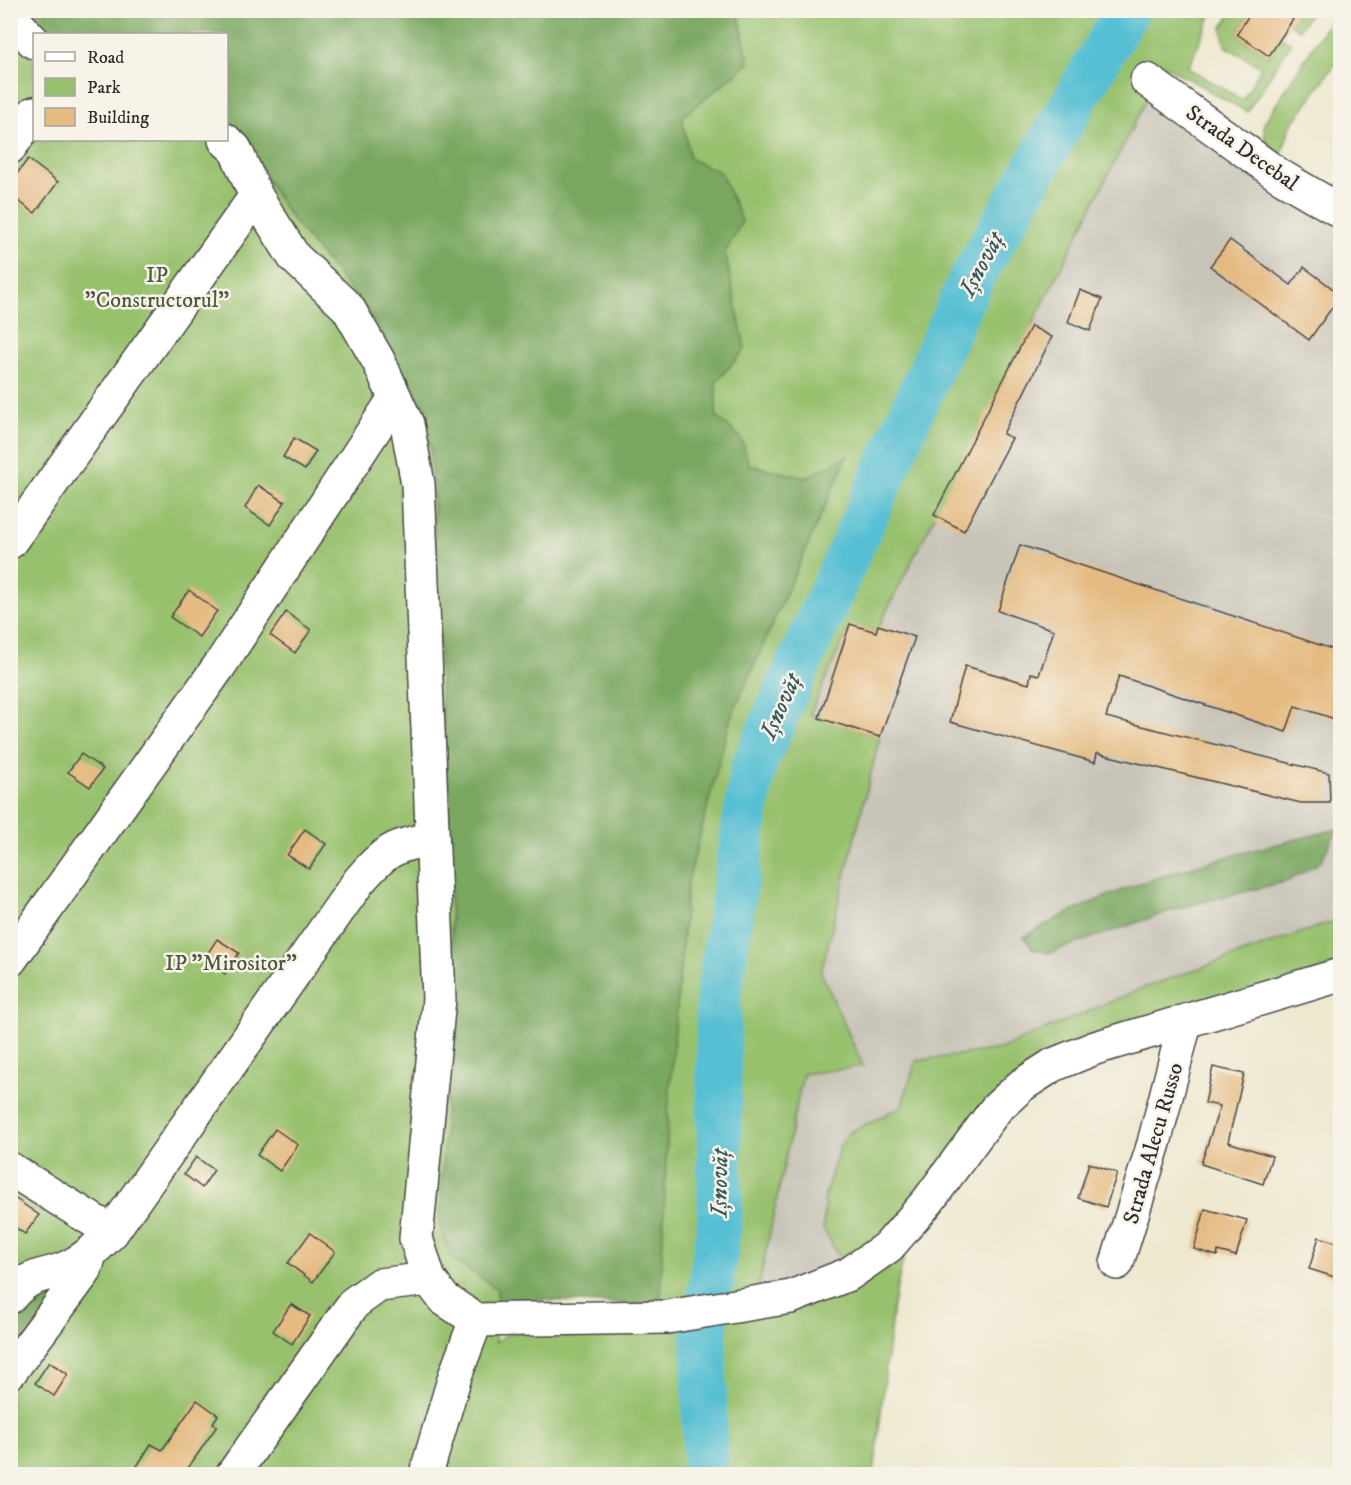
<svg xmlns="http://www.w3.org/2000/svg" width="1351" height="1485" viewBox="0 0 1351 1485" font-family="'IM FELL DW Pica',serif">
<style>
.industrial{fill:#c9c4b8}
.green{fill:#98c16e;stroke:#62764c;stroke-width:1.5}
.forest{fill:#7aa761;stroke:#526946;stroke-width:1.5}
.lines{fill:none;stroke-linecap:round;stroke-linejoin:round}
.river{stroke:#56bfd3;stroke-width:45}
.building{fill:#e5bb83}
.minor-casing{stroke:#484744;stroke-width:36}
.minor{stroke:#fff;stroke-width:33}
.labels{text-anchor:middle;stroke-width:5;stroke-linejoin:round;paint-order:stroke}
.street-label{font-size:22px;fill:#2b2b2b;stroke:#f7f3e8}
.park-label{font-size:22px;fill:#4c583f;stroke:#f7f3e8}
.water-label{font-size:24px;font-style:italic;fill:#38575d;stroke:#f7f3e8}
</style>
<rect width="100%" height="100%" fill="#f7f3e8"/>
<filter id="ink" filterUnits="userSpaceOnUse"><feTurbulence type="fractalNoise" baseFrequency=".0167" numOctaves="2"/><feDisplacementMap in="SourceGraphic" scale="12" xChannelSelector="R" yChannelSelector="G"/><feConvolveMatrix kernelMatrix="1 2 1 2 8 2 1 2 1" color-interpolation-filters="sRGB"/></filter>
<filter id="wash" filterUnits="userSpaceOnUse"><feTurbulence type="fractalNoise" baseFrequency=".008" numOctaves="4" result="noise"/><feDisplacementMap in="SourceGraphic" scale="24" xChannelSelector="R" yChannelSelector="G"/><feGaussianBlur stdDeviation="1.35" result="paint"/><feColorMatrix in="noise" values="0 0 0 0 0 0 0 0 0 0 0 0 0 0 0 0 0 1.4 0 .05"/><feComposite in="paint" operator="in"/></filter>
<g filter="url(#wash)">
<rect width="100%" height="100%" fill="#eee8cf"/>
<!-- industrial -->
<path class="industrial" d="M1145,100L1265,180L1340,225V523L1228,486L1340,524V805L1338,829L1340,832V919L1143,988L1000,1049L916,1061L902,1107L850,1132L840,1146L825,1195L843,1264L757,1295L803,1074L863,1066L821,972L880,737L810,714L850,624L878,625Z"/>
<!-- green -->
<g class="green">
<path d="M10,11L34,34V140H226L227,123C256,153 270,191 296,224C324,261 359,294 383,335C404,370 416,410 431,448L453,966L450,1257L498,1289L495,1343L504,1336L516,1332L547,1331L609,1335L798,1309L843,1295L904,1256L893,1305L874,1474H11Z"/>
<path d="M738,11H1213L1188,68L1243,100L1261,67L1225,46L1222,27L1233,11H1252L1237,34L1269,56L1281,37L1291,43L1247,112L1164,65L876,632L850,625L810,714L880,737L821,972L863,1066L803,1074L757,1295L660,1306L668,1112L687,885L730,719L847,457L807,478L749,465L741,438L716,417V382L745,349L725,253L742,221L720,172L690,159L682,117L749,63Z"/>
<path d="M1299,11H1312L1299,30L1290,24Z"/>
<path d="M1336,11H1340V57L1290,127L1281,156L1331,188L1340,182V195L1275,160L1265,138L1264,123Z"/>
<path d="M1340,919V964L1052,1054L879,1240L843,1264L823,1228L825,1195L840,1146L850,1132L901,1107L916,1061L1000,1049L1143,988Z"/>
</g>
<!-- forest -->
<g class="forest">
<path d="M21,11H738L749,63L682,117L690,159L720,172L742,221L725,253L745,349L716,382V416L741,438L749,465L807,478L847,456L730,719L687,885L668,1112L660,1306L497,1298V1289L450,1257L440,1224L453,966L431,448C416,410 404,370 383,335C359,294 324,261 296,224C270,191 256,153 227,123L226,34H45Z"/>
<path d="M1338,829L1320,862L1288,881L1179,908L1049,953L1033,949L1024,937C1121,879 1229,856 1338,829Z"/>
<path d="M80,1268L11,1361V1315L31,1287Z"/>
</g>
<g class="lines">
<!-- river -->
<path class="river" d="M705,1474L704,1337L720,1217L718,999L753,767L971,279L1127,10"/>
</g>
<g id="blocks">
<!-- building -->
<g class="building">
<path d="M1252,10H1299L1269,56L1237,34Z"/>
<path d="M28,159L58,182L35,213L10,195V183Z"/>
<path d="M1230,240L1291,285L1304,267L1341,295L1309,340L1210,266Z"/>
<path d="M1080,290L1102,299L1090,331L1068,322Z"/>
<path d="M1031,326L1052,337L1003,434L1012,438L964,531L934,515Z"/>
<path d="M294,438L316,451L305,470L283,457Z"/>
<path d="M258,485L285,502L270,525L245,508Z"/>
<path d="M1020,545L1341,652V721L1295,706L1286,732L1119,676L1106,717L1329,773L1330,803H1301L1097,753L1095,762L950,722L965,666L1029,684L1031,673L1039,675L1054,630L998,611Z"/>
<path d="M189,590L217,611L199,637L170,617Z"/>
<path d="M286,612L311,630L295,653L270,635Z"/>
<path d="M850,624L876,632L878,625L915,637L880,737L819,718Z"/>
<path d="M81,754L103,769L90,787L68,772Z"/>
<path d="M305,829L326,844L309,869L287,855Z"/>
<path d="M217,939L239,953L225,974L204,959Z"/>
<path d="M1213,1067L1244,1074L1228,1142L1272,1156L1263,1184L1201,1164L1220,1106L1205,1103Z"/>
<path d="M275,1129L298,1145L280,1171L257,1155Z"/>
<path d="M196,1157L214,1170L202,1188L184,1174Z"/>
<path d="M1089,1163L1117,1173L1106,1207L1078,1198Z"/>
<path d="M10,1195L39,1215L25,1234L10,1224Z"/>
<path d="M1205,1209L1247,1220L1236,1256L1218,1251L1217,1256L1194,1249Z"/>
<path d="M310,1233L335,1252L313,1282L288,1263Z"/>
<path d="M1319,1237L1341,1244V1279L1309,1269Z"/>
<path d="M291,1304L310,1316L292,1344L273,1331Z"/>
<path d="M49,1362L68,1374L54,1396L35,1383Z"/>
<path d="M197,1400L218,1415L213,1423L217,1426L184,1474H132L151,1444L162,1450Z"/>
</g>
</g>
</g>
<g filter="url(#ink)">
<use href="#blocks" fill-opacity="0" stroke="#484744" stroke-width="1.5"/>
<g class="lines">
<defs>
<g id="minor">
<path d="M10,16L34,42"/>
<path d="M1147,80L1280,176L1340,211"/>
<path d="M225,140L235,149L256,196L294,257L348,308L379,362L407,424L418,484L439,999L416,1238L429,1279L444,1299L476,1320L667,1317L791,1297L849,1274L889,1246L928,1201L996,1109L1022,1085L1053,1065L1095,1048L1340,975"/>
<path d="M10,147L34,113"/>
<path d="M10,542L256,196"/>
<path d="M10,960L220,665L395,398"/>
<path d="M10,1169L112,1232"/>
<path d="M1117,1263L1154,1143L1185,1023"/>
<path d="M10,1297C32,1270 46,1279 72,1265C88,1257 99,1245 112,1232L359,881C384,852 393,845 432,839"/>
<path d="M10,1372L85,1271L90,1254"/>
<path d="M233,1474L354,1303L379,1285L429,1279"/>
<path d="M426,1474L455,1376L476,1320"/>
</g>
</defs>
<!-- minor casing -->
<use href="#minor" class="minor-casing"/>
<!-- minor -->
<use href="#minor" class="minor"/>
</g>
</g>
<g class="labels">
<!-- street labels -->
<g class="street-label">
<text transform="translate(1243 147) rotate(35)" y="8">Strada Decebal</text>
<text transform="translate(1152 1143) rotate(-74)" y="8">Strada Alecu Russo</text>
</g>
<!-- park labels -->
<g class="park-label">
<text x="157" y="282">IP<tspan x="157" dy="25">"Constructorul"</tspan></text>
<text x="231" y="970">IP "Mirositor"</text>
</g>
<!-- water labels -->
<g class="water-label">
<text transform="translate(981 264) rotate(-62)" y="8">Ișnovăț</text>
<text transform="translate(780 706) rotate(-66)" y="8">Ișnovăț</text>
<text transform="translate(719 1183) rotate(-89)" y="8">Ișnovăț</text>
</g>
</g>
<!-- margin -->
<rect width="1351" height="1485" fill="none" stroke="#f7f3e8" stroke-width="36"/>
<!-- legend -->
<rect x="33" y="33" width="195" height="108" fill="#f7f3e8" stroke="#a5a39c" stroke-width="1.5"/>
<rect x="45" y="52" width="30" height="9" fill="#ffffff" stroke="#a5a39c" stroke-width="1.5"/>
<text x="87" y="63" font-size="18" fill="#2b2b2b">Road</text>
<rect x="45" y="78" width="30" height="18" fill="#98c16e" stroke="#a5a39c" stroke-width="1.5"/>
<text x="87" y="93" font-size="18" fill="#2b2b2b">Park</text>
<rect x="45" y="108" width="30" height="18" fill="#e5bb83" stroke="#a5a39c" stroke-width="1.5"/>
<text x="87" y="123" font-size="18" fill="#2b2b2b">Building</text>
</svg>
